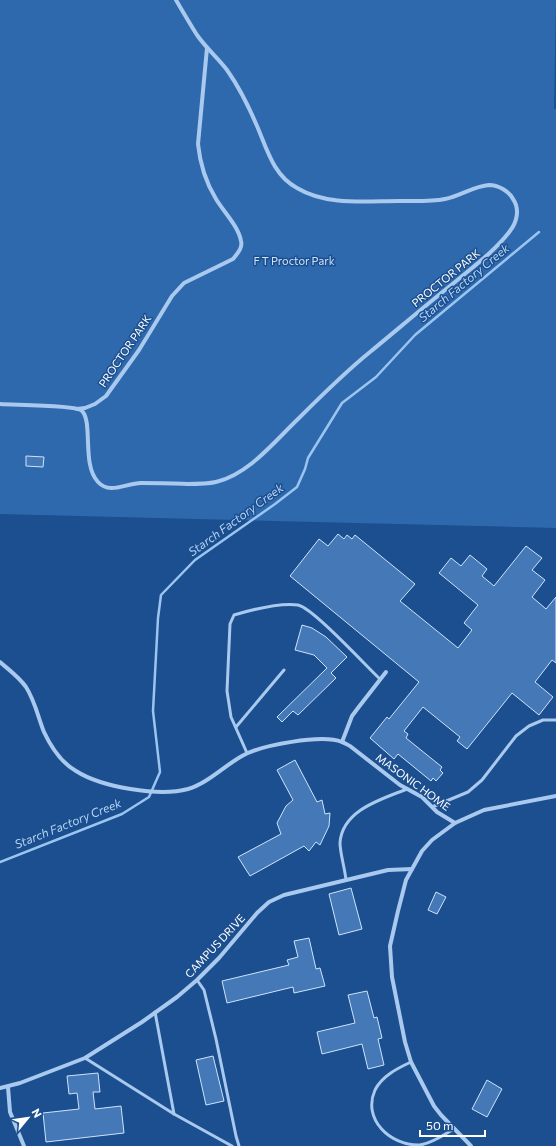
<svg xmlns="http://www.w3.org/2000/svg" width="556" height="1146" viewBox="0 0 556 1146" font-family="Commissioner,sans-serif">
<style>
.green{fill:#2e69ad}
.lines{fill:none;stroke-linecap:round;stroke-linejoin:round}
.stream{stroke:#9cc4f0;stroke-width:2.5}
.building{fill:#4478b7;stroke:#cfe3fa}
.lane{stroke:#a9c9ee;stroke-width:3}
.street{stroke:#a9c9ee;stroke-width:4}
.labels{text-anchor:middle;stroke-width:3;stroke-linejoin:round;paint-order:stroke}
.park-label{font-size:11px;fill:#cfe3fa;stroke:#1b4f8f}
.street-label{font-size:11px;fill:#fff;stroke:#1b4f8f}
.water-label{font-size:12px;font-style:italic;fill:#b5d3f5;stroke:#1b4f8f}
</style>
<rect width="100%" height="100%" fill="#1b4f8f"/>
<!-- green -->
<path class="green" d="M0,0H556L554,109H556V528L0,514Z"/>
<g class="lines">
<!-- stream -->
<path class="stream" d="M0,862L122,814L149,797L160,772L153,711L158,618L161,595L195,560L275,504L297,487L305,469L308,458L342,403L376,377L415,335L539,232"/>
</g>
<!-- building -->
<g class="building">
<path d="M26,456L44,457L43,467L26,466Z"/>
<path d="M338,534L344,539L347,535L352,539L355,535L415,584L400,601L458,648L472,630L464,623L478,605L439,573L451,558L461,566L470,555L487,569L482,576L494,586L526,546L542,558L532,570L545,580L532,597L546,609L556,597V663L552,660L535,682L553,697L539,715L512,693L467,749L457,741L460,737L423,707L404,731L408,734L406,738L442,767L440,770L443,773L436,781L433,778L431,781L398,754L394,759L370,738L387,717L389,719L419,682L290,576L319,539L328,546Z"/>
<path d="M302,625L312,628L326,637L347,657L331,673L336,678L298,715L293,711L282,722L277,717L327,668L314,655L295,650Z"/>
<path d="M295,760L317,802L322,800L325,814L330,813L329,826L320,845L316,842L309,851L304,846L250,876L238,857L281,834L277,823L286,806L293,800L277,770Z"/>
<path d="M351,888L362,929L339,935L329,894Z"/>
<path d="M436,892L446,897L437,914L428,910Z"/>
<path d="M309,938L316,969L320,968L325,986L294,993L293,987L227,1003L222,981L289,965L287,960L298,957L294,941Z"/>
<path d="M367,991L374,1018L377,1017L382,1038L378,1039L384,1065L368,1069L362,1044L322,1054L317,1032L355,1023L348,995Z"/>
<path d="M213,1056L224,1101L206,1105L196,1060Z"/>
<path d="M98,1073L100,1092H93L95,1109L121,1106L124,1133L46,1142L43,1113L79,1109L77,1093L69,1094L67,1076Z"/>
<path d="M487,1080L502,1089L487,1117L472,1109Z"/>
</g>
<g class="lines">
<!-- lane -->
<g class="lane">
<path d="M236,727L284,670"/>
<path d="M247,753L231,717L227,691L230,624L234,615C251,610 279,602 298,605C313,608 366,666 380,679"/>
<path d="M432,807L468,792L482,780L516,736L529,726L543,720H556"/>
<path d="M346,880C345,869 340,853 340,843C342,810 382,799 407,789"/>
<path d="M197,980L204,990L216,1039L236,1136L239,1146"/>
<path d="M155,1012L174,1114"/>
<path d="M85,1058L174,1114L232,1146"/>
<path d="M411,1062C398,1068 382,1076 375,1090C362,1119 390,1146 420,1145C433,1143 443,1135 454,1129"/>
</g>
<!-- street -->
<g class="street">
<path d="M0,404C13,405 73,405 81,410C94,420 81,464 98,482C110,495 126,483 141,483C156,483 172,483 187,484C197,484 207,484 216,482C249,474 274,442 298,419C321,396 344,373 370,352C398,329 426,305 455,282C474,266 495,251 510,231C517,222 520,209 513,199C509,191 498,185 489,185C474,186 460,196 445,199C430,202 414,201 399,201C366,201 327,206 297,188C273,175 267,149 257,126C249,107 239,87 227,70C218,58 206,48 197,35C190,24 183,12 176,0"/>
<path d="M77,409L85,408L95,404L106,396L139,350L172,296L184,283L233,259C237,254 243,248 241,241C239,227 223,211 216,199C205,181 200,164 198,144L207,48"/>
<path d="M0,662C9,670 19,677 26,687C35,701 38,717 44,732C51,747 62,763 76,771C101,787 159,797 188,789C208,783 224,766 242,756C261,745 322,734 342,742C345,743 348,745 350,746L400,785L422,797L437,812L455,823"/>
<path d="M342,742L352,716L358,708L386,672"/>
<path d="M8,1087L10,1112L24,1146"/>
<path d="M0,1088L20,1083L85,1058L142,1022L177,997L197,980L219,958L257,913L269,902L284,895L388,870L412,869"/>
<path d="M471,1146L441,1115L434,1106L411,1062L405,1042L392,977L390,946L398,911L406,880L422,851L432,840L455,823L484,810L556,796"/>
</g>
</g>
<g class="labels">
<!-- park labels -->
<g class="park-label">
<text x="294" y="265">F T Proctor Park</text>
</g>
<!-- street labels -->
<g class="street-label">
<text transform="translate(446 278) rotate(-39)" y="4">PROCTOR PARK</text>
<text transform="translate(125 351) rotate(-56)" y="4">PROCTOR PARK</text>
<text transform="translate(413 782) rotate(36)" y="4">MASONIC HOME</text>
<text transform="translate(215 946) rotate(-47)" y="4">CAMPUS DRIVE</text>
</g>
<!-- water labels -->
<g class="water-label">
<text transform="translate(464 283) rotate(-40)" y="4">Starch Factory Creek</text>
<text transform="translate(236 520) rotate(-36)" y="4">Starch Factory Creek</text>
<text transform="translate(68 824) rotate(-22)" y="4">Starch Factory Creek</text>
</g>
</g>
<!-- north arrow -->
<g transform="translate(28 1118) rotate(61)" stroke="#1b4f8f" stroke-width="3" paint-order="stroke">
<path d="M0-3L7 15L0 10L-7 15Z" fill="#ffffff"/>
<text y="-6" font-size="11" font-weight="bold" text-anchor="middle" fill="#ffffff">N</text>
</g>
<!-- scale -->
<path d="M420 1130v6h65v-6" fill="none" stroke="#ffffff" stroke-width="2"/>
<text x="426" y="1130" font-size="12" fill="#ffffff" stroke="#1b4f8f" stroke-width="3" paint-order="stroke">50 m</text>
</svg>
